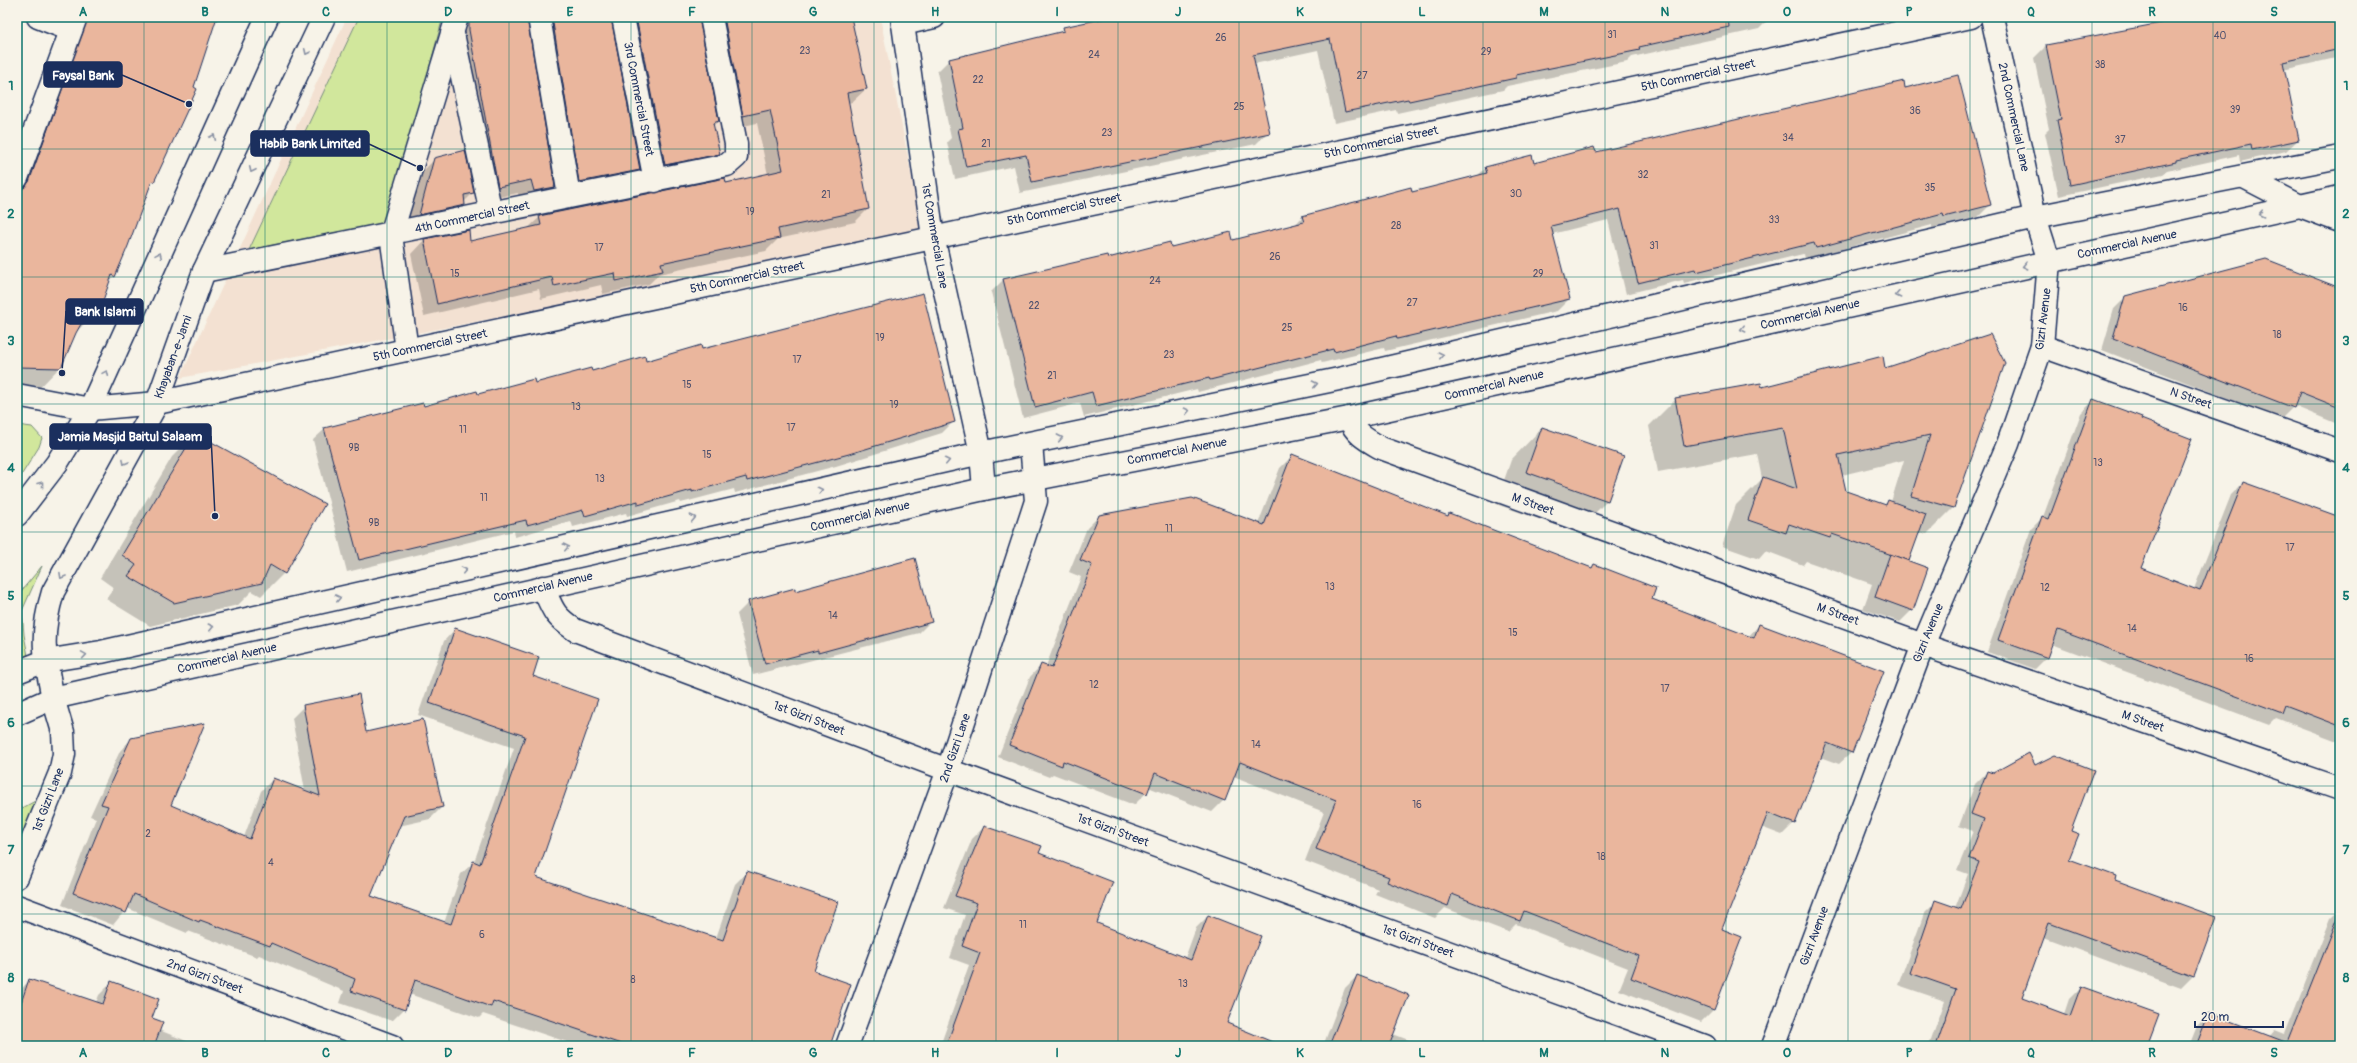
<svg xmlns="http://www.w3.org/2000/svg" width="2357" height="1063" viewBox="0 0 2357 1063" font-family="Pangolin,sans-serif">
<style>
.built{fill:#f3e1d2}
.green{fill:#d1e79c;stroke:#768b7d}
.shadow{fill:#0003;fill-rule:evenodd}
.building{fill:#eab69d;stroke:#1b2f5e}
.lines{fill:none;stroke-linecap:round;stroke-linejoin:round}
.street-casing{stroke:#1b2f5e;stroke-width:25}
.secondary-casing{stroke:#1b2f5e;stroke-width:25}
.street{stroke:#f7f3e8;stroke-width:22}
.secondary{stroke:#f7f3e8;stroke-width:22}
.oneway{stroke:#8991a3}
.grid{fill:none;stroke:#0f766e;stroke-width:1;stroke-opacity:0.55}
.labels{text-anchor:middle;stroke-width:3.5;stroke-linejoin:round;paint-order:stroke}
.number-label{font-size:10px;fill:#4f516e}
.street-label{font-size:12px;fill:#1b2f5e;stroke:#f7f3e8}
.leader{fill:none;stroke:#1b2f5e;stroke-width:1.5}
.callout-dot{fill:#1b2f5e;stroke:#f7f3e8;stroke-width:1.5}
.callout{fill:#1b2f5e;stroke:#1b2f5e;stroke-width:1.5}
.callout-label{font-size:13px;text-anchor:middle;font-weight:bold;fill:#fff}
.neatline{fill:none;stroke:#0f766e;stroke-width:1.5}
.grid-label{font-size:13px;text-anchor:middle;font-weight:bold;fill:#0f766e}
</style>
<rect width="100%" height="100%" fill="#f7f3e8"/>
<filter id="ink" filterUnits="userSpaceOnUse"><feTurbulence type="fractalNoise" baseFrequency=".025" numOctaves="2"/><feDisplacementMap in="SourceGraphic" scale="8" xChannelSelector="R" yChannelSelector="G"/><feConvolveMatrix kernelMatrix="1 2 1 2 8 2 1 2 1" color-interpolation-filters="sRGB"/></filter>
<g filter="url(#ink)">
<!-- built -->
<path class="built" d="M347,17H880L924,237L180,378Z"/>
<!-- green -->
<g class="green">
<path d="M359,17H443L388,222L249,250Z"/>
<path d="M17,425L32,427L42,438L39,447L17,482Z"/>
<path d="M42,566L22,611L24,635L29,661L17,666V596Z"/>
<path d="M37,800L17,849V811Z"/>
</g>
<!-- shadow -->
<g class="shadow">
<path d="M64,17H216L192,88L153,182L149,186L114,276L109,282L99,309L75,333L60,367L29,399H17V162L57,46L55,41Z"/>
<path d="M456,17H851L866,89L852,102L848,103L868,209L855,222L778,239L766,251L659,274L649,284L603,294L601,285L541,299L539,289L424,316L411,254L426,238L388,245L403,191L435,159L473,193L464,202V205L430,239L469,242L527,229L540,217L768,175L757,123L730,129L701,18L698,19L718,121L713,126L718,153L705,167L651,178L614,18H610L639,170L626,183L566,195L530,19L525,18L554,187L540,200L520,204L518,193L485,200Z"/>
<path d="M1117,17H1771L1759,29L1632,57L1627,62L1507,86L1503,90L1397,113L1396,110L1334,123L1318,50L1254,64L1268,132L1256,144L1020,193L1014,166L955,179L947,142L951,138L937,72L949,60L1059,33L1064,28Z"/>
<path d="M1826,17H1841L1827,20Z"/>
<path d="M2175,17H2340V57L2283,70L2298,140L2286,151L2240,162L2239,155L2167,171L2163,174L2059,196L2045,133L2049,129L2034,58L2046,46L2156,25L2161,20Z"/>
<path d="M1905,90L1990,205L1978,217L1932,228V225L1804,259L1803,254L1684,283L1683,280L1626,294L1608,220L1552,234L1569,299L1557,311L1385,351L1384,348L1322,363L1321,360L1198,392L1197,389L1084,417L1080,403L1023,418L991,292L1003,280L1106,256L1107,259L1171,248L1233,241L1294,226L1303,216L1411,193L1477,176L1486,168L1533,164L1595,153Z"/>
<path d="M2340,288V425L2294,406L2281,419L2102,350L2114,309L2126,297Z"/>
<path d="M701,350L954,421L942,433L836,466L735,493L734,489L681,503L680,501L627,516L626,513L573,527L571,521L515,537L514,531L347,572L313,440L325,429Z"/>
<path d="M2003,363L1953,508L1927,534L1918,532L1908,560L1912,610L1900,622L1863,609L1872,584L1806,561L1803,565L1766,551L1759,559L1722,546L1736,505L1762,479L1757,454L1658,472L1649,426L1676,399L1885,369ZM1904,460L1891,502L1888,501L1884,505L1845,492L1842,475Z"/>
<path d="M2093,401L2140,568L2194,589L2231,495L2243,483L2340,519V742L2276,718L2269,725L2052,644L2047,657L2035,669L1987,652L2031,529L2043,517L2081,413Z"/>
<path d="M1542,428L1607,501L1576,532L1496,504L1511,460Z"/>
<path d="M195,434L284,573L261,596L252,591L238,605L150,626L106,599L114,588L100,578L172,457Z"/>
<path d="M1292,456L1447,517L1449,515L1591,569L1594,565L1650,599L1748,637L1759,625L1851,753L1839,764L1820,757L1794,823L1782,835L1761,827L1721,929L1741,938L1713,1010L1701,1022L1619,990L1628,968L1516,924L1508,932L1445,908L1435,918L1375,894L1378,889L1305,861L1324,812L1233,776L1224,800L1212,812L1148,787L1146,793L1134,805L1053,774L1049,777L998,757L1030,677L1041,665L1046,666L1081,577L1069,572L1087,528L1099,516L1258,524L1280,468Z"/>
<path d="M795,592L931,621L919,633L753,675L737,614L749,602Z"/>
<path d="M455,629L531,677L535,878L716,938L735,884L747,872L812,971L829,1046H579L483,1014L479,1018L409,994L404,1009L392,1021L340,1003L344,991L259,955L257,957L188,931L187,933L127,908L113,925L62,905L96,818L90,816L120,751L132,738L169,806L244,837L261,791L273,779L305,791L292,718L304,706L366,733L442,807L430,819L399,826L369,896L444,923L461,874L474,862L514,748L418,715L444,641Z"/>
<path d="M1987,772L2070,832L2068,860L2114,880L2215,918L2193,976L2181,988L2043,937L2021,999L2064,1014L2069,999L2081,987L2146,1046H1929L1945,1001L1898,985L1924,914L1936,902L1955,908L1968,874L1957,870L1973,831L1959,826L1975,784Z"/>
<path d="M984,827L1038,853L1095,924L1185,958L1196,928L1208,916L1226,1023L1282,1046H940L969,965L950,958L965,915L944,908L972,839Z"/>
<path d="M2340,909V1046H2189L2197,1026L2209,1014L2269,1037L2275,1030L2285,1034L2331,918Z"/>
<path d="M1357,976L1393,1034L1424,1046H1323L1345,988Z"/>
<path d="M29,981L96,1003L99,995L111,983L151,1018L159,1030L199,1046H17V993Z"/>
</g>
<!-- building -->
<g class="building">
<path d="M88,17H217L194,87L197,89L154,182L152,181L128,246L115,277L112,275L100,309L91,306L76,333L61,368L17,367V197L19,190L29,182Z"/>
<path d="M469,17H527L555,187L534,191L531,180L498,187L469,30Z"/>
<path d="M552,17H611L640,170L579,182Z"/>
<path d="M636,17H699L719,121L713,123L720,154L665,165Z"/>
<path d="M724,17H851L867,89L847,93L869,209L778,229L780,238L661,263L663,271L616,281L615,273L554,286L552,277L437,304L424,239L469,230L470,241L541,225L539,216L725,178L726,183L783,170L770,110L743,116Z"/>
<path d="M1111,17H1728L1729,27L1639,47L1640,50L1516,75V78L1409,101L1408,99L1345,112L1330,39L1253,55L1270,133L1032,182L1026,155L966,167L958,129L963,128L949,59L1064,31L1063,27Z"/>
<path d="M2160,17H2334L2340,49L2283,62L2299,140L2252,150L2251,144L2176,160V162L2070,185L2057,120L2061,119L2046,45L2161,23Z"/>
<path d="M1958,75L1991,205L1944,217L1943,214L1816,248L1814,243L1696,272L1695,269L1638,283L1620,209L1551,226L1570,299L1397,339L1396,336L1334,352L1333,349L1210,380L1209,378L1096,406L1092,392L1035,407L1003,279L1107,255L1108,258L1170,242L1171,247L1231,232L1233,240L1304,222L1302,216L1411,187L1412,192L1487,173L1485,167L1532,155L1534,163L1594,147L1596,152L1904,81L1905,88Z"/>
<path d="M465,150L474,193L464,195L465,205L419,215L434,158Z"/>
<path d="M2266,259L2340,288V408L2300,392L2294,408L2113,338L2125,296Z"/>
<path d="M923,293L955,422L849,454L747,481L746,477L692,492V490L638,505V501L585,516L583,510L527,525L526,520L359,560L324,428L423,403L424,406L477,391L478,394L534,379L535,383L591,368L592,371L645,356L646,361L701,345L702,349Z"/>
<path d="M1990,334L2005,363L1954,508L1911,496L1930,435L1838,455L1846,491L1886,505L1888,500L1926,514L1909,561L1832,534L1830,538L1789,524L1786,533L1748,520L1763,477L1797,489L1783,428L1684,446L1675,398L1761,383L1762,387L1883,356L1885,368Z"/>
<path d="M2093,399L2142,417L2141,419L2192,439L2141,568L2200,591L2243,482L2340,517V726L2285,705L2282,713L2058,630L2048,658L1998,640L2042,516L2049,519Z"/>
<path d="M1542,427L1624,456L1608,501L1526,472Z"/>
<path d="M195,433L325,504L285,574L270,565L262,583L174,603L128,576L136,565L122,555Z"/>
<path d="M1292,454L1448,516L1449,513L1592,568L1594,564L1656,588L1652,599L1754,638L1759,624L1884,671L1852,753L1827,743L1795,824L1768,813L1722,929L1742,937L1714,1010L1631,978L1639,956L1524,911L1520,921L1452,894L1448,906L1387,882L1389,877L1316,849L1336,800L1240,762L1225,801L1155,773L1147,794L1063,761L1062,766L1009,745L1041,664L1052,668L1092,565L1080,560L1099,515L1192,498L1264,525Z"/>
<path d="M1890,554L1928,568L1913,611L1875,597Z"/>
<path d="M915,558L932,622L818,653V650L765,664L748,601L795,588V591Z"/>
<path d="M455,628L539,657L533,676L598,699L536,877L723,940L747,871L838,902L814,971L851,984L830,1046H627L493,1001L491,1007L415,980L405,1010L351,991L355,979L271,943L270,946L200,920L199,922L134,894L126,913L73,893L108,806L101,804L131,738L205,723L171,805L250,839L273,778L320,796L303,705L359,694L366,732L423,719L443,807L404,816L371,896L451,924L473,861L480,864L525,736L429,703Z"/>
<path d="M2029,753L2035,765L2055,755L2094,770L2071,831L2079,834L2069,859L2116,876L2115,880L2216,917L2194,976L2049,923L2022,998L2070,1016L2081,986L2159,1014L2147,1046H1936L1956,989L1910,973L1935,900L1961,909L1979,862L1969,858L1984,819L1971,814L1987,771L1993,773Z"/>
<path d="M984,826L1042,846L1039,853L1113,882L1097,923L1191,960L1208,915L1261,936L1227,1023L1282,1046H946L980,953L962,946L977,903L955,896Z"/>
<path d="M2339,915L2340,1046H2196L2209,1013L2288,1043Z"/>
<path d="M1357,975L1409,995L1389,1046H1329Z"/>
<path d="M29,979L103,1004L111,981L159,999L152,1018L163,1022L154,1046H17V1015Z"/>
</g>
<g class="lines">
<defs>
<g id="street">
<path d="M38,17L71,30"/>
<path d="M539,17L569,196"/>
<path d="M623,17L655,181"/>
<path d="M1992,17L2035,217"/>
<path d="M903,24L934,17"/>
<path d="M453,34L491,213"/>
<path d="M2244,177L2300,206L2340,221"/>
<path d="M17,178L76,17"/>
<path d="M204,271L727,165L736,157V144L711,17"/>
<path d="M2042,346L2340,451"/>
<path d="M407,350L391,235L457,17"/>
<path d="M17,395L90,409L157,403L1971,17"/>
<path d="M1349,418C1355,434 1367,440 1381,448L1923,645L2340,789"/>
<path d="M543,587C553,610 553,615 575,630L948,770L1705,1046"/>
<path d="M17,877L60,773L64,754L63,732L53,698"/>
<path d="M17,906L392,1046"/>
<path d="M847,1046L948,770L1036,501L1031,444"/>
</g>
<g id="secondary">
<path d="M902,17L933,237L981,453L984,489"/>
<path d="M17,515L57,463L90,409L267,17"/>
<path d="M17,672L45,661L101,652L981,453L1339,379L2035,217L2340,157"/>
<path d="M53,698C44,656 40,634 53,592L157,403L204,271L324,17"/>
<path d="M17,714L53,698L984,489L1349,418L2340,197"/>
<path d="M1773,1046L1923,645L2008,444L2042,346L2049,261L2035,217"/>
</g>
</defs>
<!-- street casing -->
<use href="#street" class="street-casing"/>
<!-- secondary casing -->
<use href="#secondary" class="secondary-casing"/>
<!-- street -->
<use href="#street" class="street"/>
<!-- secondary -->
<use href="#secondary" class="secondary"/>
</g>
<!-- one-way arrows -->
<defs><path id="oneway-chevron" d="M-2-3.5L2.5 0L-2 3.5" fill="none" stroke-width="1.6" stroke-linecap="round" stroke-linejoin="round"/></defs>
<g class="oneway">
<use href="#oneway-chevron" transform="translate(307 52) rotate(115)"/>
<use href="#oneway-chevron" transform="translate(213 137) rotate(-66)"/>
<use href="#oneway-chevron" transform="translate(252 170) rotate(115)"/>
<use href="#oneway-chevron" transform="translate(2261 214) rotate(168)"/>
<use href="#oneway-chevron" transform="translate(159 255) rotate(-66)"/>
<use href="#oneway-chevron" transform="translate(2025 266) rotate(167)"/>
<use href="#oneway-chevron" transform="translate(1898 295) rotate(167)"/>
<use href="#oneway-chevron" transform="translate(1743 329) rotate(167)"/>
<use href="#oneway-chevron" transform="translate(1441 355) rotate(-13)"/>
<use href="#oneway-chevron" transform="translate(106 373) rotate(-66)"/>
<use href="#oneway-chevron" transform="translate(1315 384) rotate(-12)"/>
<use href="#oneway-chevron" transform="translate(1187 411) rotate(-12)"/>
<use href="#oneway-chevron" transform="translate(1060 438) rotate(-11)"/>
<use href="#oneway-chevron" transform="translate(947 461) rotate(-13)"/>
<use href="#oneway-chevron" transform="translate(125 462) rotate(119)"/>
<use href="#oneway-chevron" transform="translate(41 484) rotate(-53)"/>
<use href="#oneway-chevron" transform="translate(820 490) rotate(-13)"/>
<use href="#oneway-chevron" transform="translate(693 518) rotate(-13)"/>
<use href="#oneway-chevron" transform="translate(566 547) rotate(-13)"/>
<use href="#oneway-chevron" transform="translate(464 570) rotate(-13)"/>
<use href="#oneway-chevron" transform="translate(62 576) rotate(119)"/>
<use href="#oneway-chevron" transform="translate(338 598) rotate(-13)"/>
<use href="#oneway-chevron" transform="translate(211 627) rotate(-13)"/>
<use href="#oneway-chevron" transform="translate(84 655) rotate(-9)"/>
</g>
</g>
<!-- grid -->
<path class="grid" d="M144,17V1046M265,17V1046M387,17V1046M509,17V1046M631,17V1046M752,17V1046M874,17V1046M996,17V1046M1118,17V1046M1239,17V1046M1361,17V1046M1483,17V1046M1605,17V1046M1726,17V1046M1848,17V1046M1970,17V1046M2092,17V1046M2213,17V1046M17,149H2340M17,277H2340M17,404H2340M17,532H2340M17,659H2340M17,786H2340M17,914H2340"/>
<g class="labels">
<!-- number labels -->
<g class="number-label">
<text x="1612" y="38">31</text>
<text x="2220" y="39">40</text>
<text x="1221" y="41">26</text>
<text x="805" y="54">23</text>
<text x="1486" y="55">29</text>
<text x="1094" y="58">24</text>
<text x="2100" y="68">38</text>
<text x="1362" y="79">27</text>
<text x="978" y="83">22</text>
<text x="1239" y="110">25</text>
<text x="2235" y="113">39</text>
<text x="1915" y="114">36</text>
<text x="1107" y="136">23</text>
<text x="1788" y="141">34</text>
<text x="2120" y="143">37</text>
<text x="986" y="147">21</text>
<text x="1643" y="178">32</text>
<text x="1930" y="191">35</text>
<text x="1516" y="197">30</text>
<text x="826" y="198">21</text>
<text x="750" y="215">19</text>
<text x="1774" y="223">33</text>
<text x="1396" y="229">28</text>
<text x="1654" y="249">31</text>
<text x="599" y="251">17</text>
<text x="1275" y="260">26</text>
<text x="455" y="277">15</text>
<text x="1538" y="277">29</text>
<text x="1155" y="284">24</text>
<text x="1412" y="306">27</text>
<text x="1034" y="309">22</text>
<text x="2183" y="311">16</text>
<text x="1287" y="331">25</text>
<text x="2277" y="338">18</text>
<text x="880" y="341">19</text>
<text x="1169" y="358">23</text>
<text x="797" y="363">17</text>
<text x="1052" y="379">21</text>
<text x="687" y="388">15</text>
<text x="894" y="408">19</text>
<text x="576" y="410">13</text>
<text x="791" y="431">17</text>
<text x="463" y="433">11</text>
<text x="354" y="451">9B</text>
<text x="707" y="458">15</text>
<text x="2098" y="466">13</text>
<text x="600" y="482">13</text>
<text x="484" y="501">11</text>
<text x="374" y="526">9B</text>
<text x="1169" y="532">11</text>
<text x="2290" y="551">17</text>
<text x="1330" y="590">13</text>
<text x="2045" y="591">12</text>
<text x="833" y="619">14</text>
<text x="2132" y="632">14</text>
<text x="1513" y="636">15</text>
<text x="2249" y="662">16</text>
<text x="1094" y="688">12</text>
<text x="1665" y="692">17</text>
<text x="1256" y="748">14</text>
<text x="1417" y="808">16</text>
<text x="148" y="837">2</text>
<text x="1601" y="860">18</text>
<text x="271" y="866">4</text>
<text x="1023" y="928">11</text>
<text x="482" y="938">6</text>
<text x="633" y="983">8</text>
<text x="1183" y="987">13</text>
</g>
<!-- street labels -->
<g class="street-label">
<text transform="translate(1698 75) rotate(-12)" y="4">5th Commercial Street</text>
<text transform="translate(639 99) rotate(79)" y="4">3rd Commercial Street</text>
<text transform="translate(2014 117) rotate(78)" y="4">2nd Commercial Lane</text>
<text transform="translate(1381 142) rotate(-12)" y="4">5th Commercial Street</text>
<text transform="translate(1064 209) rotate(-12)" y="4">5th Commercial Street</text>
<text transform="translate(472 217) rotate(-12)" y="4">4th Commercial Street</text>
<text transform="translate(935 236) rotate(80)" y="4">1st Commercial Lane</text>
<text transform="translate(2127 244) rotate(-12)" y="4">Commercial Avenue</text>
<text transform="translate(747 277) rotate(-12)" y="4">5th Commercial Street</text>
<text transform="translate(1810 314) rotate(-13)" y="4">Commercial Avenue</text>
<text transform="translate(2043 319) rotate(-83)" y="4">Gizri Avenue</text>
<text transform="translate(430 345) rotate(-12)" y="4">5th Commercial Street</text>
<text transform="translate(173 357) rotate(-70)" y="4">Khayaban-e-Jami</text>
<text transform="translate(1494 385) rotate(-13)" y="4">Commercial Avenue</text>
<text transform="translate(2191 398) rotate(19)" y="4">N Street</text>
<text transform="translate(1177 451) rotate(-11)" y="4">Commercial Avenue</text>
<text transform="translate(1533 504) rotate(20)" y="4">M Street</text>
<text transform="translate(860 516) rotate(-13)" y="4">Commercial Avenue</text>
<text transform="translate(543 587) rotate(-13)" y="4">Commercial Avenue</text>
<text transform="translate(1838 614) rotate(20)" y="4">M Street</text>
<text transform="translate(1928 633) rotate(-68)" y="4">Gizri Avenue</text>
<text transform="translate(227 658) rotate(-13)" y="4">Commercial Avenue</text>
<text transform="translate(809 718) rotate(21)" y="4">1st Gizri Street</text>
<text transform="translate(2143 721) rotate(19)" y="4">M Street</text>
<text transform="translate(955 748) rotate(-71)" y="4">2nd Gizri Lane</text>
<text transform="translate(48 800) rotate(-69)" y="4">1st Gizri Lane</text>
<text transform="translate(1113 830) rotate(20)" y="4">1st Gizri Street</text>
<text transform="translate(1814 936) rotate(-70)" y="4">Gizri Avenue</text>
<text transform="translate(1418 941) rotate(20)" y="4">1st Gizri Street</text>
<text transform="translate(205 976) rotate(20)" y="4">2nd Gizri Street</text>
</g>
</g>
<!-- callouts -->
<path class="leader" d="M189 104L122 75M420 168L369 144M62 373L66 311M215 516L211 436"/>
<g class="callout-dot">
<circle cx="189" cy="104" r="4"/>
<circle cx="420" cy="168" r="4"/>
<circle cx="62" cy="373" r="4"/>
<circle cx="215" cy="516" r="4"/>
</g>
<g class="callout">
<rect x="44" y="62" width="78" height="25" rx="4"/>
<rect x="251" y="131" width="118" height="25" rx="4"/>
<rect x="66" y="299" width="77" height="25" rx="4"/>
<rect x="50" y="424" width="161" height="25" rx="4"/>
</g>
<g class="callout-label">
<text x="83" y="80">Faysal Bank</text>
<text x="310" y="148">Habib Bank Limited</text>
<text x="105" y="316">Bank Islami</text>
<text x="130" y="441">Jamia Masjid Baitul Salaam</text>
</g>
<!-- margin -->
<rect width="2357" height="1063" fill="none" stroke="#f7f3e8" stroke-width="44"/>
<!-- scale -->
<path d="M2195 1021v6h88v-6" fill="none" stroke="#1b2f5e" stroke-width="2"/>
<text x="2201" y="1021" font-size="12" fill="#1b2f5e" stroke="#f7f3e8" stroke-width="3" paint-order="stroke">20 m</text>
<rect x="22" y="22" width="2313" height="1019" class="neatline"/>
<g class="grid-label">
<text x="83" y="16">A</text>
<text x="205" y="16">B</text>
<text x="326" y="16">C</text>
<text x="448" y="16">D</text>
<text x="570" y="16">E</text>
<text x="692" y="16">F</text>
<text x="813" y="16">G</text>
<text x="935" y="16">H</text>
<text x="1057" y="16">I</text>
<text x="1178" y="16">J</text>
<text x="1300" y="16">K</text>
<text x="1422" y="16">L</text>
<text x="1544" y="16">M</text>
<text x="1665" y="16">N</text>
<text x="1787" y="16">O</text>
<text x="1909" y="16">P</text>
<text x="2031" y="16">Q</text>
<text x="2152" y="16">R</text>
<text x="2274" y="16">S</text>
<text x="11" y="90">1</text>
<text x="2346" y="90">1</text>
<text x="11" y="218">2</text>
<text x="2346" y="218">2</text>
<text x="11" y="345">3</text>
<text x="2346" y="345">3</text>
<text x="11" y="472">4</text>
<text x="2346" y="472">4</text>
<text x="11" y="600">5</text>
<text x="2346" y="600">5</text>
<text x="11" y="727">6</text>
<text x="2346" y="727">6</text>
<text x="11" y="854">7</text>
<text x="2346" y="854">7</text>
<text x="11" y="982">8</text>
<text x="2346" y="982">8</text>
<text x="83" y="1057">A</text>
<text x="205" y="1057">B</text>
<text x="326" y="1057">C</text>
<text x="448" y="1057">D</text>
<text x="570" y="1057">E</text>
<text x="692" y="1057">F</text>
<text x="813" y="1057">G</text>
<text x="935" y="1057">H</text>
<text x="1057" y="1057">I</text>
<text x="1178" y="1057">J</text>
<text x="1300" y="1057">K</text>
<text x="1422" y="1057">L</text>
<text x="1544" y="1057">M</text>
<text x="1665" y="1057">N</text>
<text x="1787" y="1057">O</text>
<text x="1909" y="1057">P</text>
<text x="2031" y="1057">Q</text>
<text x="2152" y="1057">R</text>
<text x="2274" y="1057">S</text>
</g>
</svg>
